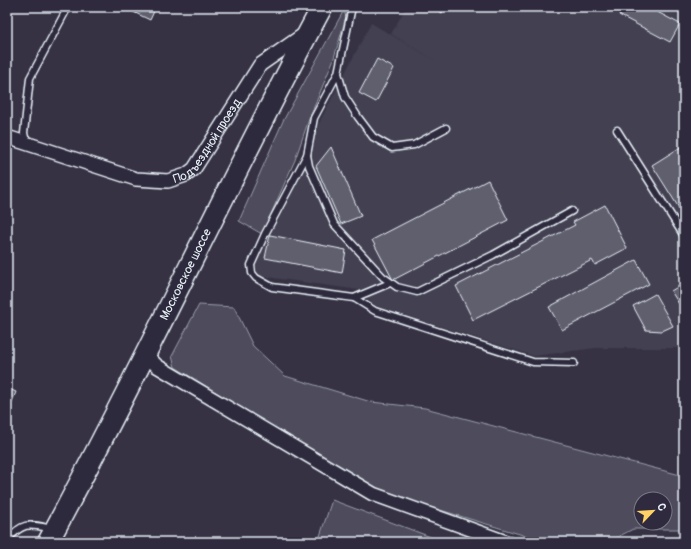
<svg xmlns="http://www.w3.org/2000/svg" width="691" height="549" viewBox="0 0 691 549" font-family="Pangolin,sans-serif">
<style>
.built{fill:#433f51}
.green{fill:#4d4b5c;stroke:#9a9eaa;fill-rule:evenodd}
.building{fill:#605e6e;stroke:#e8f1f8}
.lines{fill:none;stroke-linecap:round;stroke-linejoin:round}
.service-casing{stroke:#e8f1f8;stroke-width:9}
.minor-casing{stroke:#e8f1f8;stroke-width:16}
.primary-casing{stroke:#e8f1f8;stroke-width:23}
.service{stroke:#2f2a3d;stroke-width:6}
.minor{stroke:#2f2a3d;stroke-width:13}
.primary{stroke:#2f2a3d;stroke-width:20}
.labels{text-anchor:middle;stroke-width:3.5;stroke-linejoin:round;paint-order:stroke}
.street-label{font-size:12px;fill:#e8f1f8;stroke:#2f2a3d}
</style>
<rect width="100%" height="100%" fill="#363244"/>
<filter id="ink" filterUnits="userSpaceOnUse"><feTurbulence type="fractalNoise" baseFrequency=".025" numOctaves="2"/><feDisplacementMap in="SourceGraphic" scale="8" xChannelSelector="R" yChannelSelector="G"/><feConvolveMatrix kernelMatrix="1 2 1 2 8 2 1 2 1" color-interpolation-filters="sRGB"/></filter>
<g filter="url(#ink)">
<!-- built -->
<path class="built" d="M406,7H684V348H596L534,356L375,306L359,290L259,276L255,267L321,119L371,23L436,61L391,34Z"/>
<!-- green -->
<g class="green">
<path d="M344,10L346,17L333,61L309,119L295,160L262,234L239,221L283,121Z"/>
<path d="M199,305L234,307L253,346L285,376L371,402L425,408L684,476V529H633L608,542H546L374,490L175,367L172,356ZM641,499H665V523H641Z"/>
<path d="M332,500L444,542H318Z"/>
</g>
<!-- building -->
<g class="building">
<path d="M123,7H156L150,20Z"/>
<path d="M433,7H445L442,13Z"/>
<path d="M623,7H648L680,24L670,42L619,15Z"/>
<path d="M377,59L394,68L376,102L359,93Z"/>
<path d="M684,145V216L652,165Z"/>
<path d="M331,147L361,216L341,224L316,166Z"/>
<path d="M488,180L508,220L393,280L372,240Z"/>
<path d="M605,205L627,248L595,265L592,260L473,320L456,286L575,225L573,222Z"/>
<path d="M270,235L346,250L342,273L265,258Z"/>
<path d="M636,260L649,284L562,330L549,307Z"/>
<path d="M684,283V312L671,291Z"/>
<path d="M655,294L673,326L662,331L646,330L633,306Z"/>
<path d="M7,388L16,392L7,414Z"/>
</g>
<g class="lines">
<defs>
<g id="service">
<path d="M352,7L338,73L345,97L358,117L373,137L392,148L414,145L446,128"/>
<path d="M338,73L314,118L307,155L309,166L334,224L383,277L397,287L417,292L493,255L572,211"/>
<path d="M617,130L684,236"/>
<path d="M26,142L24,133L30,78L68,7"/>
<path d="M307,155L265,234L251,265L252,273L256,278L272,287L354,298L375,311L533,362L574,363"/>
<path d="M354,298L390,283"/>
<path d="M7,540C24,521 29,524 53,529"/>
</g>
<g id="minor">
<path id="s1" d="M7,137L136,179L168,181L186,175L194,169L260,65L306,33"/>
<path d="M145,354L157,366L373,494L506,542"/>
</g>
<g id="primary">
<path id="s2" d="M48,542C144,366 227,183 322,7"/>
</g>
</defs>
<!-- service casing -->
<use href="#service" class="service-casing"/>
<!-- minor casing -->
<use href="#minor" class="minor-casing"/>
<!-- primary casing -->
<use href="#primary" class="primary-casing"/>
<!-- service -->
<use href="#service" class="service"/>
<!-- minor -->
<use href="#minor" class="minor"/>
<!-- primary -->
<use href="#primary" class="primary"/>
</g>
</g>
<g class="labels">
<!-- street labels -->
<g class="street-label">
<text dy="4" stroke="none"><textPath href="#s1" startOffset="226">Подъездной проезд</textPath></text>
<text dy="4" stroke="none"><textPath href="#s2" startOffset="301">Московское шоссе</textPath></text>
</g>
</g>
<!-- margin -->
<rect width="691" height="549" fill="none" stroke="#2f2a3d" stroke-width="24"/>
<rect x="12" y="12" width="667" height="525" fill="none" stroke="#e8f1f8" stroke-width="1.5" filter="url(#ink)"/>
<!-- north arrow -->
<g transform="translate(653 511) rotate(65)"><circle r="19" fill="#2f2a3d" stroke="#797a88"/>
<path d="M0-3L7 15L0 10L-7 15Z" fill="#ffd166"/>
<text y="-6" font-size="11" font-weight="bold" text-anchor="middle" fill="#e8f1f8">С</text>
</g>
</svg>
